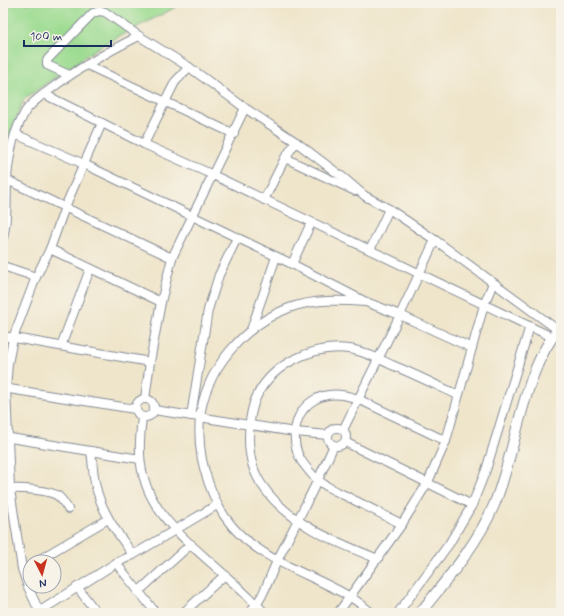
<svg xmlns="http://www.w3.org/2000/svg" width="564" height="616" viewBox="0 0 564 616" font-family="Mynerve,sans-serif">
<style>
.green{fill:#9cdb91;stroke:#5c8578}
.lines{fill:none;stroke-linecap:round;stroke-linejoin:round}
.minor-casing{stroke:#858a94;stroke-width:10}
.major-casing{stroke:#858a94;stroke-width:12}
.minor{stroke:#fff;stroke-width:8}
.major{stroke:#fff;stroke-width:10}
</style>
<rect width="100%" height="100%" fill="#f7f3e8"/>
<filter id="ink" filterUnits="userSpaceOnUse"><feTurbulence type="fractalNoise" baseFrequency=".025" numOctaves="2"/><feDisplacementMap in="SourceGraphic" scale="8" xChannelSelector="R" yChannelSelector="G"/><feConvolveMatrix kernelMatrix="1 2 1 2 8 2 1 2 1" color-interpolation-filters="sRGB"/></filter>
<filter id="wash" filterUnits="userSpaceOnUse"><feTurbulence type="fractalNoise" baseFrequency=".012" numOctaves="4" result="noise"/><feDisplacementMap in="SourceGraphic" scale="16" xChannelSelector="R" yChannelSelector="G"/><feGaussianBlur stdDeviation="0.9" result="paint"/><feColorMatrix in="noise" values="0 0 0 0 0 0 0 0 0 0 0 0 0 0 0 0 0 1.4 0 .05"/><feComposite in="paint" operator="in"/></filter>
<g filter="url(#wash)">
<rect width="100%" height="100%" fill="#efe5cb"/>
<!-- green -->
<path class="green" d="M3,3H184L102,45L24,99L3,152Z"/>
</g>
<g filter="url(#ink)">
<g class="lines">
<defs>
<g id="minor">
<path d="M87,65L234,134"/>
<path d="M69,75L47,65V61L48,59L93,13L100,11L105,12L139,36L189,67L245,108L296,142L345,179L365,196L389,209L435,240L558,330"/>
<path d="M44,94L144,144L213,175L552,337"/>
<path d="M15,134L84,164L292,264L366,302L400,315L472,348"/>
<path d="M296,142L285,158L355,191"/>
<path d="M144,144L175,82L189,67"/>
<path d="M7,180L172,258"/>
<path d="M264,200L285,158"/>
<path d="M3,238C9,215 5,191 8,168C10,149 15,129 25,112C31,102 43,95 52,88C79,68 109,51 139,36"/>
<path d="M50,249L161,302"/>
<path d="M370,250L389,209"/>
<path d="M292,264L311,223"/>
<path d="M3,266L36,277"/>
<path d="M366,302C340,300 314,299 289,308C244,325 205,370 200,418C198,440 201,463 209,484C215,500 220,512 232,526C263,562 310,573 350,597C358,601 365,608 372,613"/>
<path d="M251,330L276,257"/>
<path d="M3,336L150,362"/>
<path d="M61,346L90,269"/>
<path d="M3,388L135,409"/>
<circle cx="145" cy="408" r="9"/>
<path d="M145,399L150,362L161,302L172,258L245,108"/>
<path d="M154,410L295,432L328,435"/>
<path d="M191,416L208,310L219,275L237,238"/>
<path d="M142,417C140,436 138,456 143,475C153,516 188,542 218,569C234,583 250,598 265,613"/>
<circle cx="337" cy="437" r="9"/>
<path d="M343,430L400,315L435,240"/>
<path d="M4,437L140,459"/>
<path d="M345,442L472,505"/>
<path d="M91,451C93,465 93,478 97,491C104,516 119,535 133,555"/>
<path d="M10,489C21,488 49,490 58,496C62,499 65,504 68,509"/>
<path d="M402,524C385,516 368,507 350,498C340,493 327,488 318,480C314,477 309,471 306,467C289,448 291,414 314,400C327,392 344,394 358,399L446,441"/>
<path d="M378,559C336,542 288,524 262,485C253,472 249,455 249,439C249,427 250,415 254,403C267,366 312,344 349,349C364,351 379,359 392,365C414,374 436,385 458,395"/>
<path d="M35,562L108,519"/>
<path d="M116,563L156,613"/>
<path d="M77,587L97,613"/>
<path d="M138,592L191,544"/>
<path d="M37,613L116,563L133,555L217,505"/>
<path d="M40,613L28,587L22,569L10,489L6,388L8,364L13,338L36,277L50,249L65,207L102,123"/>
<path d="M183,613L225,575"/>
<path d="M249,613C264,599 269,577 278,559C297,521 317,484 334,445"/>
<path d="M338,613L402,524L428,482L446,441L484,305L493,283"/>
<path d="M398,613L449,544L472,505L486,470L530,326"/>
</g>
<path id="major" d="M420,613C447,579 477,545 494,505C517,450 522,370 561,326"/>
</defs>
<!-- minor casing -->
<use href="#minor" class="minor-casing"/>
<!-- major casing -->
<use href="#major" class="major-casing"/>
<!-- minor -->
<use href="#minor" class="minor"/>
<!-- major -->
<use href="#major" class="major"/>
</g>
</g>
<!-- margin -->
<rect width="564" height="616" fill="none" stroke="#f7f3e8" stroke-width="16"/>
<!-- north arrow -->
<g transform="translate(42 574) rotate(174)"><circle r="19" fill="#f7f3e8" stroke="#9fa5b1"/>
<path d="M0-3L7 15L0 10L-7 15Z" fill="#c8321e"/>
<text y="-6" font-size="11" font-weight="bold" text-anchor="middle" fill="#1b2f5e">N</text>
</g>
<!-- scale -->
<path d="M24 40v6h87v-6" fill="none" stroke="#1b2f5e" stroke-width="2"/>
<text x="30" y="40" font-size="12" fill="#1b2f5e" stroke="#f7f3e8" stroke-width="3" paint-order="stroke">100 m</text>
</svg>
